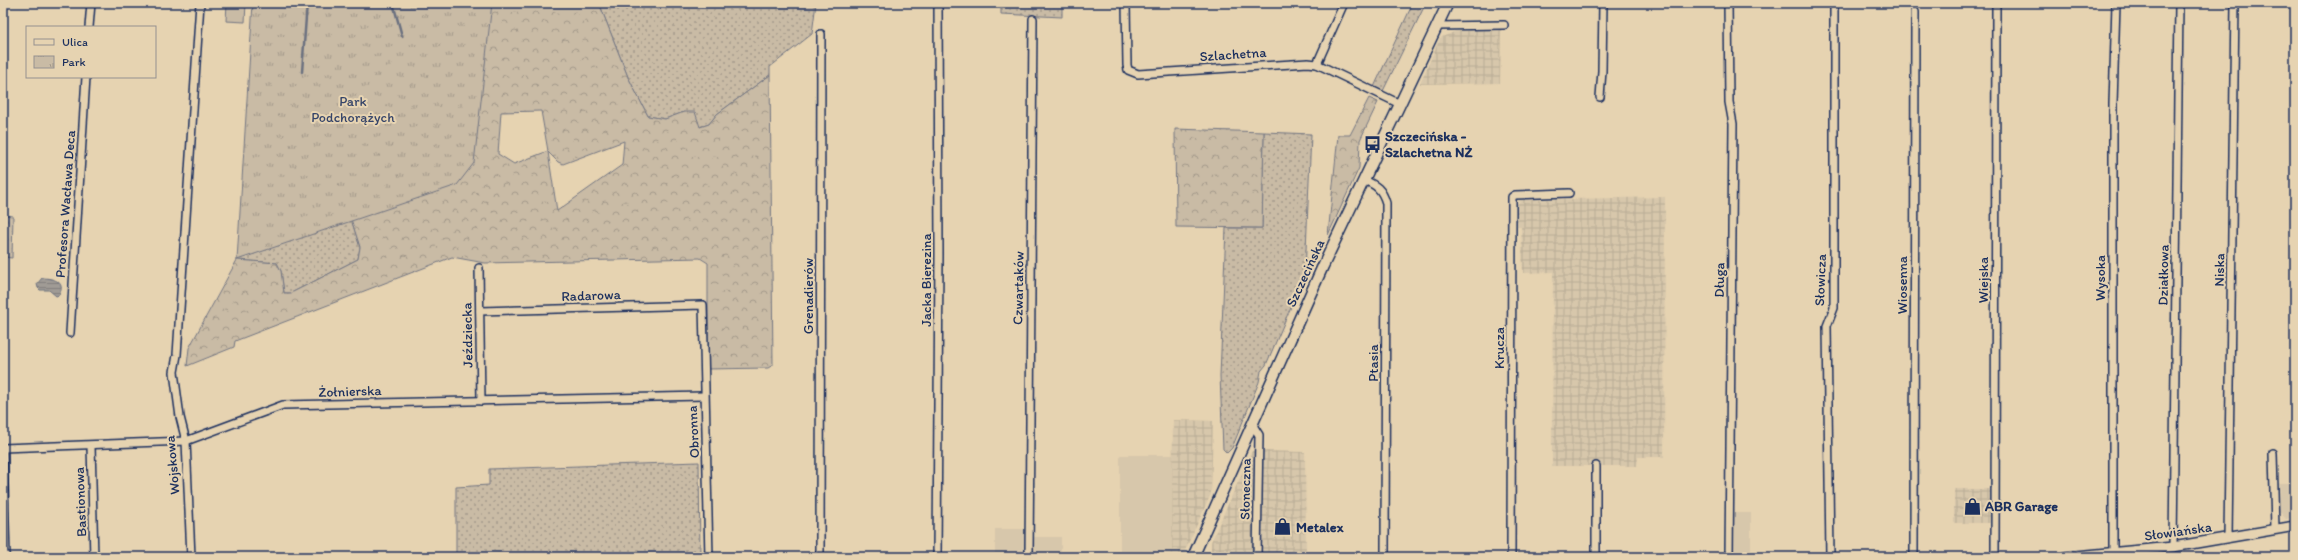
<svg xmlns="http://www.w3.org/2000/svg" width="2298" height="560" viewBox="0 0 2298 560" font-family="Itim,sans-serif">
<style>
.built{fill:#d7c7ab}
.industrial{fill:url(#industrial-grid)}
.grass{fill:url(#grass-dots);stroke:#727582}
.forest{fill:url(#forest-crowns);stroke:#727582;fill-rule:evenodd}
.park{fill:url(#park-tufts);stroke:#727582}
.pitch{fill:#c9bba5;stroke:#727582}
.water{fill:url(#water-rules);stroke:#6b707f}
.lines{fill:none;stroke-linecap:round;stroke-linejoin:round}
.stream{stroke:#6b707f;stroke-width:2.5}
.minor-casing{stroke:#1b2f5e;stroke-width:10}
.tertiary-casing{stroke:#1b2f5e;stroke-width:12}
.secondary-casing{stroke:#1b2f5e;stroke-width:13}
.minor{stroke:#e6d3b1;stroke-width:7}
.tertiary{stroke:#e6d3b1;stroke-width:9}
.secondary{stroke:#e6d3b1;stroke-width:10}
.labels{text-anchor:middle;stroke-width:4;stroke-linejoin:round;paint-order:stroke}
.street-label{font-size:14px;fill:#1b2f5e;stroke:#e6d3b1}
.park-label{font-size:14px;fill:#354469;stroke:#e6d3b1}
.poi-label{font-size:14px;font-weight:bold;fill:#1b2f5e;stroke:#e6d3b1;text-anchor:start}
</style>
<defs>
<pattern id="industrial-grid" width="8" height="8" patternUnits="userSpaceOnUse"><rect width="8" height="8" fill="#d7c7ab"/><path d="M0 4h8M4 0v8" fill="none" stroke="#b8ab96"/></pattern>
<pattern id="grass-dots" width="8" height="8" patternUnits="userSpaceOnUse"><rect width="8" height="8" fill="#c9bba5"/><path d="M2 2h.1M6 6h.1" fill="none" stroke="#a2988a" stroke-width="1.8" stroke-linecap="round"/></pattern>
<pattern id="forest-crowns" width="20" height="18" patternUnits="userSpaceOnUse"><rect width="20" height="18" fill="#c9bba5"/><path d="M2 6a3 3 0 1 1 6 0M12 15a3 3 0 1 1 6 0" fill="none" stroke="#a2988a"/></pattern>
<pattern id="park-tufts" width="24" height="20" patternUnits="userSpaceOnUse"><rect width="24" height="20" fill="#c9bba5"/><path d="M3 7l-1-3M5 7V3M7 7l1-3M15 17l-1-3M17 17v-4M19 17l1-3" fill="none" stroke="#a2988a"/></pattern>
<pattern id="water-rules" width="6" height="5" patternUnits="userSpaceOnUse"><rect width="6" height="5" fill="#a09b95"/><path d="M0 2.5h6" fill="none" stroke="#827f7d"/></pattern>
</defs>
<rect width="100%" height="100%" fill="#e6d3b1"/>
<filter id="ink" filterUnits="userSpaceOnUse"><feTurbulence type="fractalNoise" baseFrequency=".025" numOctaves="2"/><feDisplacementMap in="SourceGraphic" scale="8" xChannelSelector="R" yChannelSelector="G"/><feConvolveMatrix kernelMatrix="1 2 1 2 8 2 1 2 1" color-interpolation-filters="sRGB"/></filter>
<g filter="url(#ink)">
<!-- built -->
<g class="built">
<path d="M1120,455H1173L1172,557H1120Z"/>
<path d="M2278,483H2295V517L2286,519L2279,511Z"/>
<rect x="1733" y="513" width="18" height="44"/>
<rect x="995" y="529" width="31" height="28"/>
<rect x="1033" y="537" width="28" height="20"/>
</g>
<!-- industrial -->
<g class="industrial">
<path d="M1501,29L1500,83L1420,84L1440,38L1456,31Z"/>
<path d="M1665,197L1664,457H1638L1637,466H1552L1553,272L1523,273L1521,227H1517L1516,205L1521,200Z"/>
<path d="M1173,420L1213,421L1211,494L1182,557H1172Z"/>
<path d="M1252,451H1256L1254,557H1211V542Z"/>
<path d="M1262,451L1305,452L1306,557H1260Z"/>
<rect x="1954" y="489" width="36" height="34"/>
</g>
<!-- grass -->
<g class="grass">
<path d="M599,3H816L812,34L770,67V75L717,114L709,124L700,127L684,112L665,119L648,116L628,77Z"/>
<path d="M1001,3H1062V17L1001,14Z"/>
<path d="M1413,3H1426L1383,91L1374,87Z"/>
<path d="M1264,132L1311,134L1305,274L1266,365L1261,371L1259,382L1232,448L1227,453L1223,449L1220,376L1226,228H1262Z"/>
<path d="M350,216L360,247L358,259L291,293H284L281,271L277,263L237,260L238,257Z"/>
<path d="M699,462L700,557H456V487L489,485V469Z"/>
</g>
<!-- forest -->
<g class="forest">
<path d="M255,3H599L628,77L648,116L665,119L684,112H695L700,127L709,124L717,114L770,75L773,365L768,368L708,369V263L700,258L485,263L452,257L235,341L234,347L187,366L189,348L237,260L277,263L281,271L284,293H291L358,259L360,247L350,216ZM541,111L548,151L514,164L498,154L501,112ZM624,141L622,165L557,211L548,152L558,162L563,164Z"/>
<path d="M1369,98L1378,102L1360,140L1359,168L1328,235L1338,135H1350Z"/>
<path d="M1175,129L1264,132L1262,228L1176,227Z"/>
<path d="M3,215L13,216L12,258L3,257Z"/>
</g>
<!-- park -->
<path class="park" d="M253,3H492L474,163L457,185L237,260Z"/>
<!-- pitch -->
<path class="pitch" d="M227,3H246L245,22L226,21Z"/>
<!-- water -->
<path class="water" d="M42,278C52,278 67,281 59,295L56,296L49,290H40L38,288L37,284Z"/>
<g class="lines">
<!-- stream -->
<g class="stream">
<path d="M393,3L402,36"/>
<path d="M302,72L307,3"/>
</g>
<defs>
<g id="minor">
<path d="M1126,3L1127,65L1128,70L1138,74L1308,63L1317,64L1400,104"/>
<path d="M1728,3L1729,102L1733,124L1729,557"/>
<path d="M1437,26L1504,25"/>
<path d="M89,27L91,3"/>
<path d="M1317,64L1344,3"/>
<path d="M1600,97L1602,71L1603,3"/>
<path d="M1364,180C1376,185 1382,189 1386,203L1385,557"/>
<path d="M479,268L481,401"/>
<path d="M480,311L703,305L709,557"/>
<path d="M70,333L86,77"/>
<path d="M1252,424L1259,435L1257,557"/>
<path d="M91,446L94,557"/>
<path d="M3,448L186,441L283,405L704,396"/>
<path d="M3,448L6,557"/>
<path d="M2273,453L2275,529"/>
<path d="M1596,466V557"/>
<path d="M2228,538L2235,3"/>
<path d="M2173,547L2179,3"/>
<path d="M2113,553V104L2116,3"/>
<path d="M191,557L186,441L180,417L174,372L177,355L200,3"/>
<path d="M820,557L821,34"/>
<path d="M937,557L939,254L938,3"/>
<path d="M1029,557L1033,19"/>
<path d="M1511,557L1512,197L1515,195L1569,193"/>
<path d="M1830,557L1827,326L1834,308V3"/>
<path d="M1914,557L1915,12"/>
<path d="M1995,557L1996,3"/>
</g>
<path id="tertiary" d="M2065,557L2173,547L2295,526"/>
<path id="secondary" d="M1193,557L1323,266L1448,3"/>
</defs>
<!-- minor casing -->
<use href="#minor" class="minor-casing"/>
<!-- tertiary casing -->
<use href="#tertiary" class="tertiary-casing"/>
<!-- secondary casing -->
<use href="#secondary" class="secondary-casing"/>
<!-- minor -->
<use href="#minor" class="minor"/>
<!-- tertiary -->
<use href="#tertiary" class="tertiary"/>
<!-- secondary -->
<use href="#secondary" class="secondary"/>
</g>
</g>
<!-- icons -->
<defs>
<symbol id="bus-bare" viewBox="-9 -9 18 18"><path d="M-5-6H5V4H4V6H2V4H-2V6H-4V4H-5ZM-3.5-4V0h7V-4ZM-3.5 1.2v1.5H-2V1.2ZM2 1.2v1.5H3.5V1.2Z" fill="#1b2f5e" stroke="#e6d3b1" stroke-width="2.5" paint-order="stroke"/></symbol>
<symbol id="shop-bare" viewBox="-9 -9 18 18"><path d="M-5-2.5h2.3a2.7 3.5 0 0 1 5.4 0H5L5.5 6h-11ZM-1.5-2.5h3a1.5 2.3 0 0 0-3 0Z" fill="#1b2f5e" stroke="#e6d3b1" stroke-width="2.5" paint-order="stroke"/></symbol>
</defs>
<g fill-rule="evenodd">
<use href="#bus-bare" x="1360" y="132" width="25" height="25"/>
<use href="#shop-bare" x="1960" y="494" width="25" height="25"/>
<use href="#shop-bare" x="1270" y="514" width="25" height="25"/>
</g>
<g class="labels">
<!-- street labels -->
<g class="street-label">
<text transform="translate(1233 54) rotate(-4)" y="5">Szlachetna</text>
<text transform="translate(65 204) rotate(-86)" y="5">Profesora Wacława Deca</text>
<text transform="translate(2219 270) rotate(-89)" y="5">Niska</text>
<text transform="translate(1305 273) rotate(-65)" y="5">Szczecińska</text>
<text transform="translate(2163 275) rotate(-89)" y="5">Działkowa</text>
<text transform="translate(2100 278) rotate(-90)" y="5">Wysoka</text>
<text transform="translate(926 280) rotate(-90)" y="5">Jacka Bierezina</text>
<text transform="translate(1719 280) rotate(-89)" y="5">Długa</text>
<text transform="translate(1820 280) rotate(-88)" y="5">Słowicza</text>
<text transform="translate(1983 280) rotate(-90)" y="5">Wiejska</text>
<text transform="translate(1902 285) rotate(-90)" y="5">Wiosenna</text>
<text transform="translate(1018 288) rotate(-89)" y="5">Czwartaków</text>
<text transform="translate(591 295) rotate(-2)" y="5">Radarowa</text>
<text transform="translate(808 296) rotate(-90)" y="5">Grenadierów</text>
<text transform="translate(467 335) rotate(-91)" y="5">Jeździecka</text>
<text transform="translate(1499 348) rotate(-90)" y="5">Krucza</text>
<text transform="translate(1373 363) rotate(-90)" y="5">Ptasia</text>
<text transform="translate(350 391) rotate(-2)" y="5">Żołnierska</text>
<text transform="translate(693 432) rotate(-93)" y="5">Obronna</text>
<text transform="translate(172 465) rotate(-95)" y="5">Wojskowa</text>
<text transform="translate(1245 489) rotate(-89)" y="5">Słoneczna</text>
<text transform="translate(80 502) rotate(-92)" y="5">Bastionowa</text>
<text transform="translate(2178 531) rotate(-8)" y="5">Słowiańska</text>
</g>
<!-- park labels -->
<g class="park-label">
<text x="353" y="106">Park<tspan x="353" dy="16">Podchorążych</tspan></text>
</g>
<!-- poi labels -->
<g class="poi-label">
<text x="1385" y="141">Szczecińska -<tspan x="1385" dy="16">Szlachetna NŻ</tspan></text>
<text x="1985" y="511">ABR Garage</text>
<text x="1296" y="532">Metalex</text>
</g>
</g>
<!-- margin -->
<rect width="2298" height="560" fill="none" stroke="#e6d3b1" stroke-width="16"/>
<rect x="8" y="8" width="2282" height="544" fill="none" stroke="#1b2f5e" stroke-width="1.5" filter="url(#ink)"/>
<!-- legend -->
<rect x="26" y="26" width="130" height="52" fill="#e6d3b1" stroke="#959190"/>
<rect x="34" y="39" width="20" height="6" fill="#e6d3b1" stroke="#959190"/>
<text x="62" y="46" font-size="12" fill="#1b2f5e">Ulica</text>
<rect x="34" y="56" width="20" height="12" fill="url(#park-tufts)" stroke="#959190"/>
<text x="62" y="66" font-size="12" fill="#1b2f5e">Park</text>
</svg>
